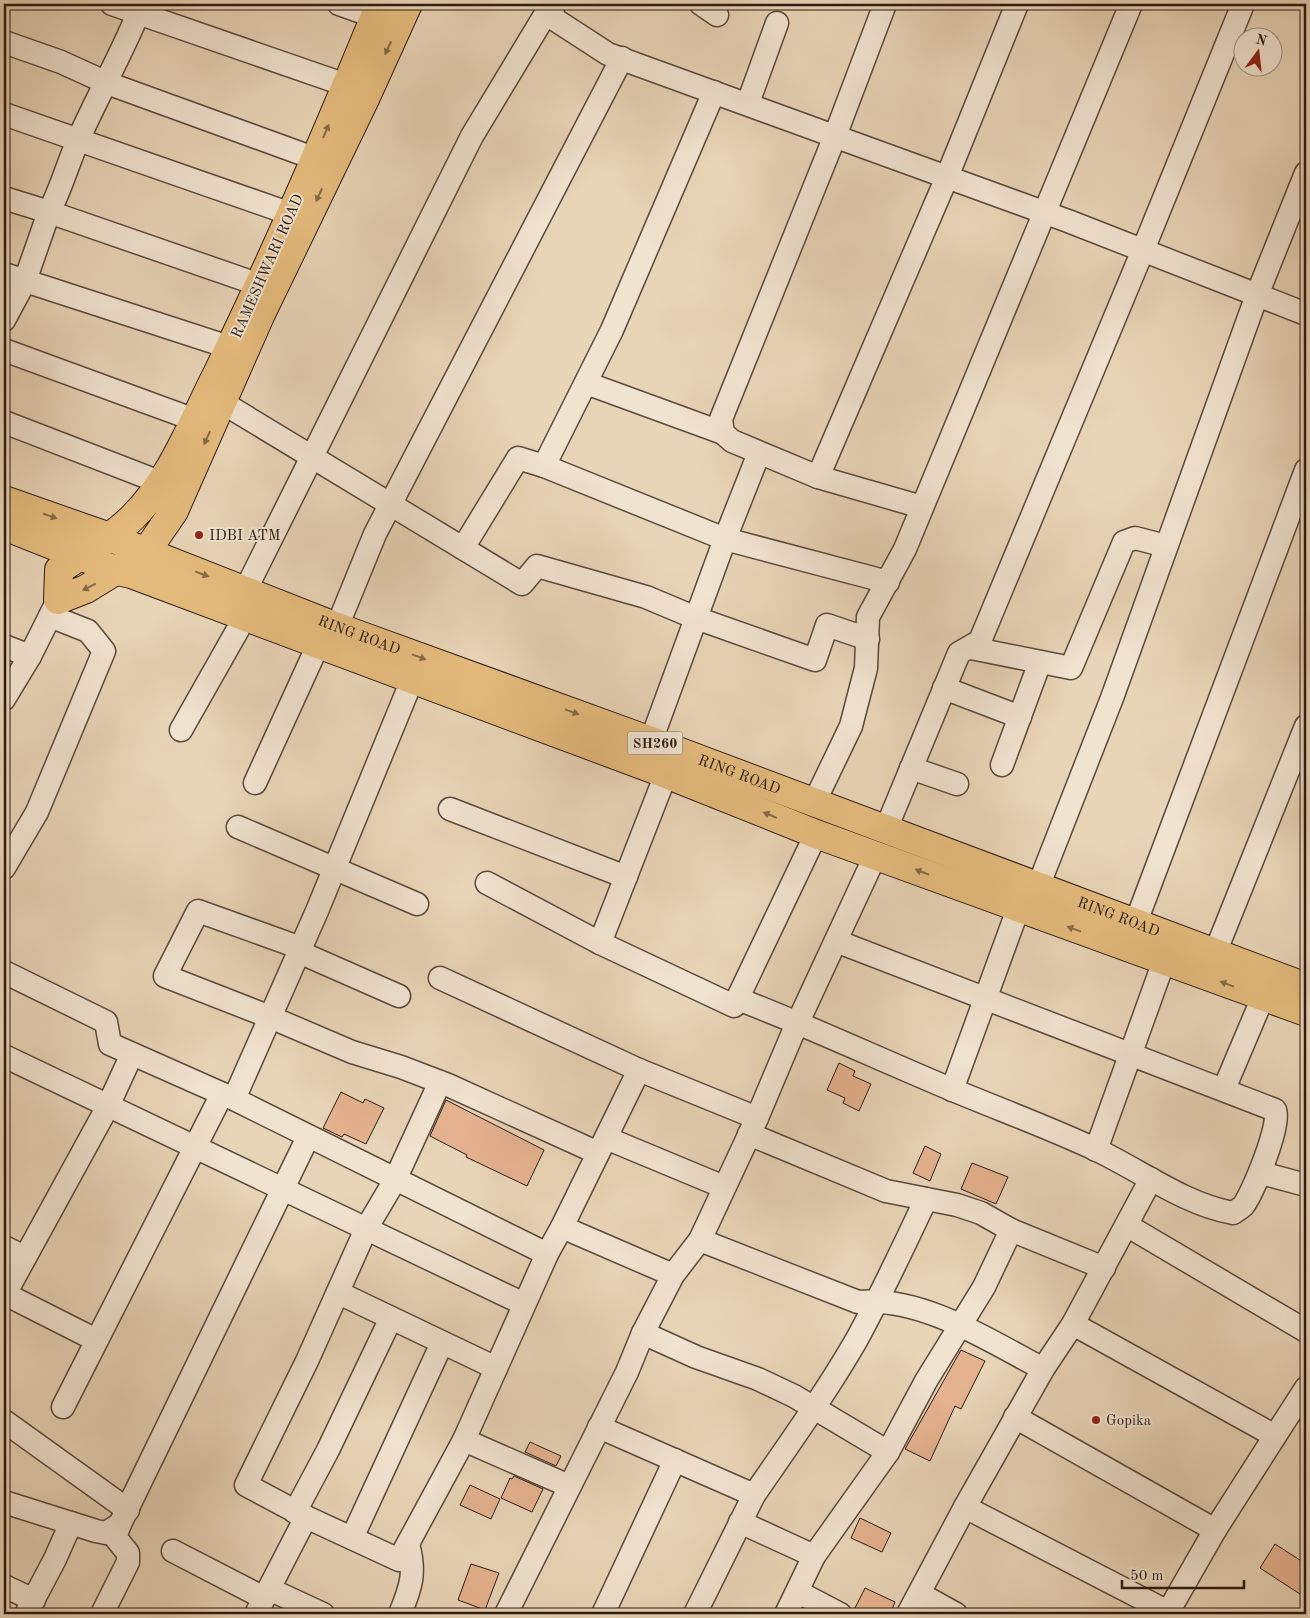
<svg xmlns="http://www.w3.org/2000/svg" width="1310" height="1618" viewBox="0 0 1310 1618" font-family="'Old Standard TT',serif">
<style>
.building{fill:#e5b28f;stroke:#2d1b12}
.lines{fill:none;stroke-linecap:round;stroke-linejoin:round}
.minor-casing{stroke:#5c493b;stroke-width:25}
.major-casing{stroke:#2d1b12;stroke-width:30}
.highway-casing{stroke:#2d1b12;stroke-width:30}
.minor{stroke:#f0e3d0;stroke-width:22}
.major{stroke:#e4ba7c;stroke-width:28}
.highway{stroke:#e4ba7c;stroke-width:28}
.oneway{fill:#886a47}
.poi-dot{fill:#8f2418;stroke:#f0e3d0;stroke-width:2}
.labels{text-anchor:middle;stroke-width:4;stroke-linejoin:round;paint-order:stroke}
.shield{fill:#f0e3d0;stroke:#68574b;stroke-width:1}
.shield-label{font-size:14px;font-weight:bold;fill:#2d1b12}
.street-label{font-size:15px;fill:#2d1b12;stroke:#f0e3d0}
.poi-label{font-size:15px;fill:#2d1b12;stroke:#f0e3d0;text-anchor:start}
</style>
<rect width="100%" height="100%" fill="#e8d4b7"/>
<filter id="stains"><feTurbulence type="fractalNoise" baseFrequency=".004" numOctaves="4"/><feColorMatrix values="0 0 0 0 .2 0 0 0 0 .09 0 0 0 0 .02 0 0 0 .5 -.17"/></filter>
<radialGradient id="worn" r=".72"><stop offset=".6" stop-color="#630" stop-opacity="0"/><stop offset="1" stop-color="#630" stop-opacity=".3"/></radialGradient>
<!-- building -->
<g class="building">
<path d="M839,1063L855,1071L853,1076L871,1084L859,1111L843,1103L845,1098L827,1090Z"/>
<path d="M341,1092L363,1103L365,1099L384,1108L366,1144L344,1134L342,1137L323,1128Z"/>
<path d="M446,1100L544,1150L527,1186L466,1157L467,1155L430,1136Z"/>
<path d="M925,1146L941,1154L930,1181L913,1173Z"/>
<path d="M972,1163L1008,1177L996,1204L961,1189Z"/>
<path d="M961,1350L985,1361L961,1409L955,1406L930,1461L905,1449Z"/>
<path d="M530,1442L561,1456L556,1466L525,1452Z"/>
<path d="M514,1476L543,1489L532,1512L501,1498L510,1478L512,1479Z"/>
<path d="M470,1485L500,1499L491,1519L460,1505Z"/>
<path d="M860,1518L891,1533L882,1552L851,1538Z"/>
<path d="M1275,1544L1306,1564V1598L1260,1568Z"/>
<path d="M471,1564L499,1573L485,1610L458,1600Z"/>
<path d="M865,1588L895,1602L890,1614H869L855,1608Z"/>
</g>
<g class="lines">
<defs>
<g id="minor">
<path d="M112,4L346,85"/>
<path d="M339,4L375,17"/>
<path d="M551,4L554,19L608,54L1068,221L1306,314"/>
<path d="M701,4L717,15"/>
<path d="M885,4L835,136L721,419L723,433L732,441L818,477L947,177L1017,4"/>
<path d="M4,42L61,62L107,83L330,164"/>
<path d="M714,92L612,330L544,466L725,539L759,453"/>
<path d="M748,103L777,23"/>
<path d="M4,114L291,214"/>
<path d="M4,198L49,212C61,189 68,163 79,138C99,93 124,50 142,4"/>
<path d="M4,274L244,352"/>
<path d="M4,320L25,281L49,212L260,285"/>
<path d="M4,350L195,420"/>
<path d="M586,383L723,433"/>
<path d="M223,403L522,584L537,566L646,597L696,618L815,660L827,625L868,639"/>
<path d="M4,422L162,483"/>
<path d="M818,477L922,507"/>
<path d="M463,548L518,458L544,466"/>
<path d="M245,591L472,136L551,5"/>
<path d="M337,627L375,534L622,58"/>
<path d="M4,646L30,656"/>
<path d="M971,648L1071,668L1124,542L1135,538L1166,546"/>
<path d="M944,688L1020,717"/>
<path d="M4,699L30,656L56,604"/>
<path d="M181,730L245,617"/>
<path d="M651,741L725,539L888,582"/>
<path d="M1002,765L1040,662"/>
<path d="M911,768L957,784"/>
<path d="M666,774L600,943L734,1006L816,834"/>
<path d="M255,783L318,645"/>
<path d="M814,803L851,726L866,668L868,617L905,549L1131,4"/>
<path d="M450,809L626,877"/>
<path d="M238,827L417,904"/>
<path d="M886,829L959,653L980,641L1143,250L1243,4"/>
<path d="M4,868L37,812L104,651L88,631L50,616"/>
<path d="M487,883L600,943"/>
<path d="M1038,887L1112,698L1257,295L1306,173"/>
<path d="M1136,922L1306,470"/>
<path d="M301,948L198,911L165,976L270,1017L352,1052L401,1067L448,1085L598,1153"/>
<path d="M299,952L399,996"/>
<path d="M1215,953L1306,726"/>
<path d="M4,972L106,1022L110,1044L234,1099L547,1254"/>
<path d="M440,978L639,1070L757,1118"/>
<path d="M738,999C811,1027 881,1060 953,1090C1001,1110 1050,1128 1097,1150C1141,1171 1184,1204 1233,1213C1236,1211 1241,1208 1243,1206C1253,1193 1282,1122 1275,1110L836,941"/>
<path d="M4,1056L524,1304"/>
<path d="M440,1082L395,1180L366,1229L307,1361L246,1485L306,1517L399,1560L464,1440L547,1254L562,1227L639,1070"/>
<path d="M1224,1089L1263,997"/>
<path d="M952,1090L1018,909"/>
<path d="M234,1099L317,911L412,680"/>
<path d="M749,1134L886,1191L957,1205L981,1213L1011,1230"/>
<path d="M606,1138L724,1187"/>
<path d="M1096,1150L1164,961"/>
<path d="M1261,1173L1306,1185"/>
<path d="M1128,1226L1306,1331"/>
<path d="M562,1227L673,1275"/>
<path d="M700,1240L858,1302C922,1296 988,1340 1043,1369"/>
<path d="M4,1247L25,1257"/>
<path d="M339,1293L496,1368"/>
<path d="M5,1294L96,1340"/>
<path d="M4,1296L108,1106L132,1054"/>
<path d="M1073,1324L1275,1436L1306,1388"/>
<path d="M643,1333L696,1357L758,1379L794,1396L888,1452"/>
<path d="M63,1407L222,1094"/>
<path d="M1015,1417L1215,1530"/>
<path d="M4,1421L128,1510"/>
<path d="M599,1427L754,1495C789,1444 826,1393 857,1339C882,1293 904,1246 926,1199"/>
<path d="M464,1440L569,1486"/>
<path d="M4,1502L96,1531L106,1533L120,1524L308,1137"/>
<path d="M965,1507L1172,1614"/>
<path d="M295,1512L328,1450L391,1318"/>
<path d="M740,1522L814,1556"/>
<path d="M352,1538L442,1343"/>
<path d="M173,1551L264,1598"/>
<path d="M4,1586L34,1600"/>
<path d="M269,1589L323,1614"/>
<path d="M798,1592L840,1614"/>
<path d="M920,1594L956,1614"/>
<path d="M26,1614L55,1559L71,1523"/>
<path d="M102,1614L128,1562V1553L115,1537L120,1524"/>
<path d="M256,1614L306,1517"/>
<path d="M400,1614C411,1587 416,1573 408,1544"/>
<path d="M506,1614L627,1372L643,1333L673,1275L700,1240L757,1118L792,1035L876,854"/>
<path d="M603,1614L675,1460"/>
<path d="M695,1614L754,1495"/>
<path d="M786,1614L814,1556L888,1452L926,1381L984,1287L1011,1230L1104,1268"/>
<path d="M908,1614L965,1507L1043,1369L1073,1324L1151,1179"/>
<path d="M1167,1614L1215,1530L1275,1436"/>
</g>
<path id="major" d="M380,4C329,129 276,253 217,374C192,423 172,478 133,517C112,538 84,553 59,570L58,600L86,589L146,552L174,511L260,316L365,99L408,4"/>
<g id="highway">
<path id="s1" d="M4,500L101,534L337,627L651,741L1306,987"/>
<path d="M4,526L118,571L131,574L666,774L816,834L1306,1012"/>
</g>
</defs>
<!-- minor casing -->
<use href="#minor" class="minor-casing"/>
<!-- major casing -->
<use href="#major" class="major-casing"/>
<!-- highway casing -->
<use href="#highway" class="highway-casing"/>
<!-- minor -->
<use href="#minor" class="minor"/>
<!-- major -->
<use href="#major" class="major"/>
<!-- highway -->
<use href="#highway" class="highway"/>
</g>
<!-- one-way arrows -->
<defs><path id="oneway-solid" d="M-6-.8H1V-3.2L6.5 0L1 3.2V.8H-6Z" transform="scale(1.25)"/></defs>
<g class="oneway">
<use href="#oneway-solid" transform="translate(388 48) rotate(115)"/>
<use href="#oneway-solid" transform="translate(326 131) rotate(-67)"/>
<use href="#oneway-solid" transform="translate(319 195) rotate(115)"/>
<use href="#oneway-solid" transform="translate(207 438) rotate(114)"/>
<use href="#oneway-solid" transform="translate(50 516) rotate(19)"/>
<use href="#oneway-solid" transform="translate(202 574) rotate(21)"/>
<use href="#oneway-solid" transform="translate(89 587) rotate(153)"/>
<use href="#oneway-solid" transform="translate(419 657) rotate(20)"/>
<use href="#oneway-solid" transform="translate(572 712) rotate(20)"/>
<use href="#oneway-solid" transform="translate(770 815) rotate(-158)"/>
<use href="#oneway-solid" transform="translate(922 872) rotate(-159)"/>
<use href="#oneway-solid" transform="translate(1074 929) rotate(-160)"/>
<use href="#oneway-solid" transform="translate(1227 984) rotate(-160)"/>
</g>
<!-- markers -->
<g class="poi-dot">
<circle cx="199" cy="535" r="5"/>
<circle cx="1096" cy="1420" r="5"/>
</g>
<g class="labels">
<!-- shield labels -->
<rect class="shield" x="627.5" y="731.5" width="55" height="23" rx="4"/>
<g class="shield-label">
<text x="655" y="748">SH260</text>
</g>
<!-- street labels -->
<g class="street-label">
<text transform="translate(267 266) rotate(-66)" y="5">RAMESHWARI ROAD</text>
<text dy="5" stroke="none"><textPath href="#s1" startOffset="380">RING ROAD</textPath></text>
<text dy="5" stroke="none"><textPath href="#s1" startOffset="785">RING ROAD</textPath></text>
<text dy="5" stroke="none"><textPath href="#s1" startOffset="1190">RING ROAD</textPath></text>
</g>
<!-- poi labels -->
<g class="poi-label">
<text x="209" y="540">IDBI ATM</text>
<text x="1106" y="1425">Gopika</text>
</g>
</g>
<!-- margin -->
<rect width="1310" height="1618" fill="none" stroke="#e8d4b7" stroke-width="20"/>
<rect x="5" y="5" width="1300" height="1608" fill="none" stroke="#2d1b12" stroke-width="2.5"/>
<rect x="10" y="10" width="1290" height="1598" fill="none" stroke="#2d1b12"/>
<!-- north arrow -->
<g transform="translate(1258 52) rotate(15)"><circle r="24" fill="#f0e3d0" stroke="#a29384"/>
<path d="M0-4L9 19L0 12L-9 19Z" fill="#8f2418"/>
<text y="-8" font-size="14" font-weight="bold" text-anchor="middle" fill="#2d1b12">N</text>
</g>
<!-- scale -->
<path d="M1122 1580v8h122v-8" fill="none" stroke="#2d1b12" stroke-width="2.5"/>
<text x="1130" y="1580" font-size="15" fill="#2d1b12" stroke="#f0e3d0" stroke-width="4" paint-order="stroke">50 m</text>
<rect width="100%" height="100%" filter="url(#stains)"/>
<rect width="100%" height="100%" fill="url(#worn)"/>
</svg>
